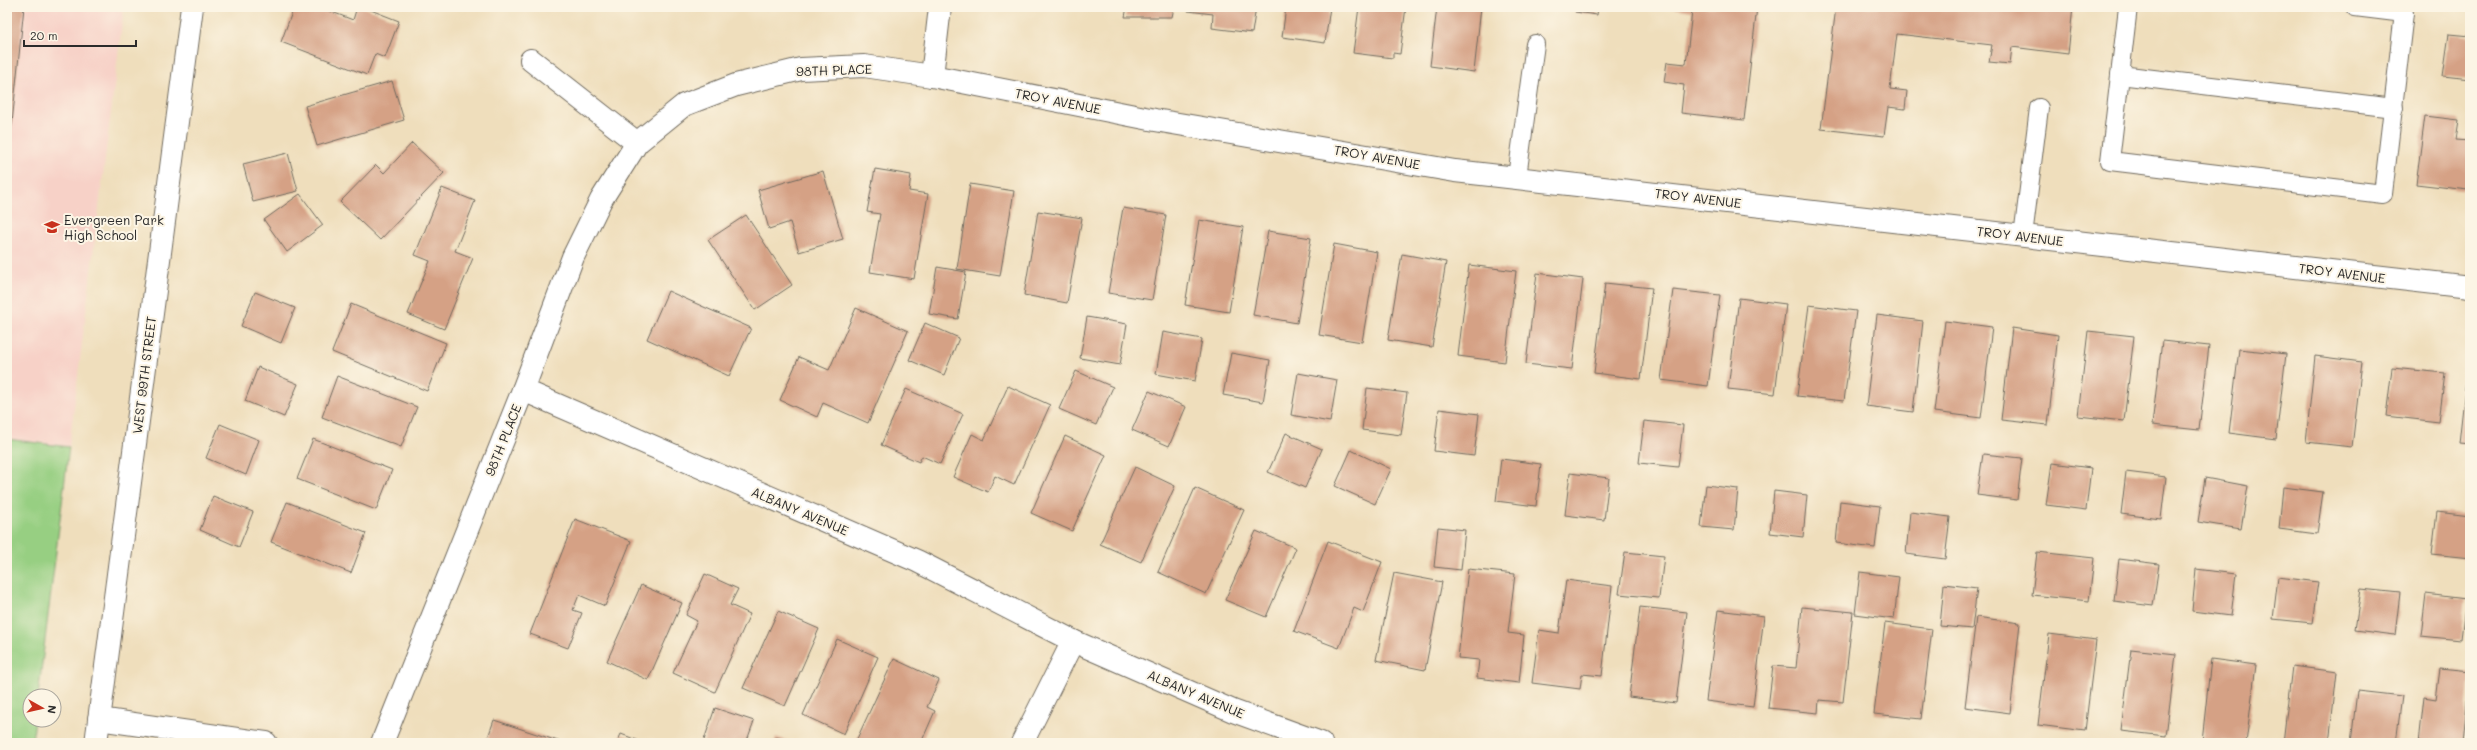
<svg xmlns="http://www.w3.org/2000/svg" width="2477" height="750" viewBox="0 0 2477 750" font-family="Mali,sans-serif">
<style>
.built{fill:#f7d1c7}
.green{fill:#97cf82;stroke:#617d56}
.building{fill:#d5a185}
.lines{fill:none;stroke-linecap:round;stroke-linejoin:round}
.lane-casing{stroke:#706a5e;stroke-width:20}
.street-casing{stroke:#706a5e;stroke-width:24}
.secondary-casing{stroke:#706a5e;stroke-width:24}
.lane{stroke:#fff;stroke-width:18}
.street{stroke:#fff;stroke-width:22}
.secondary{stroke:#fff;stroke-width:22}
.labels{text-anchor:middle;stroke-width:4;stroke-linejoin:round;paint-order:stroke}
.street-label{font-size:13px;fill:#2b2b2b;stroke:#fcf5e5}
.poi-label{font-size:13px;fill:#2b2b2b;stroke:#fcf5e5;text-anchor:start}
</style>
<rect width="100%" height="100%" fill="#fcf5e5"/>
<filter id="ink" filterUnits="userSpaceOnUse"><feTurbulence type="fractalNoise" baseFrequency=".025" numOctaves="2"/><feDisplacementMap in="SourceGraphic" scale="8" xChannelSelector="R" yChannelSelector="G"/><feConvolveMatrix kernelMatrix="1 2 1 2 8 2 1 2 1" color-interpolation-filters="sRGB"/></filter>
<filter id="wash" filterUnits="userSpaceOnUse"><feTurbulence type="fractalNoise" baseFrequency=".012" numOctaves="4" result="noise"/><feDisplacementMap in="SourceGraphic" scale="16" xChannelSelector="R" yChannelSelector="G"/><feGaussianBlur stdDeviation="0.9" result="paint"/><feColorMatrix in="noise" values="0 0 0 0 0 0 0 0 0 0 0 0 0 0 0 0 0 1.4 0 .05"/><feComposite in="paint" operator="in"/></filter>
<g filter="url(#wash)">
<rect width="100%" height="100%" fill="#efdebc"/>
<!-- built -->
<path class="built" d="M7,7H124L38,696H30V720H35L32,743H7Z"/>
<!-- green -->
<path class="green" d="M7,439L69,447L38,696H30V720H35L32,743H7Z"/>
<g id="blocks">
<!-- building -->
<g class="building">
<path d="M7,7H24L8,162H7Z"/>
<path d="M294,7H319L353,20L357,7H363L399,21L385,58L375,54L367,75L281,42Z"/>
<path d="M1127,7H1174L1172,17H1125Z"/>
<path d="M1189,7H1256L1252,33L1212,28L1213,14L1188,11Z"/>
<path d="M1286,7H1330L1325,43L1282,37Z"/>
<path d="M1359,7H1406L1400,54L1393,53V58L1353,53Z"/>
<path d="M1437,7H1481L1474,72L1430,66Z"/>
<path d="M1576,7H1598L1597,15L1575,12Z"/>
<path d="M1666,7H1757L1744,120L1681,113L1684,85L1664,82L1667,62L1686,64L1692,11Z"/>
<path d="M1836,7H2073L2068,54L2012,47L2010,64L1989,62L1992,45L1897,34L1890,89L1907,91L1905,109L1888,107L1884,136L1821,129Z"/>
<path d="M2449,34L2470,36V79L2443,76Z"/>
<path d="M392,81L404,120L317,146L305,106Z"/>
<path d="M2425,116L2459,120L2456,140L2470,141L2468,190L2416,184Z"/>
<path d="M412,143L444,173L380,240L340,202L376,165L384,173Z"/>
<path d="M288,153L298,191L253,202L243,164Z"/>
<path d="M875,169L911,175L909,191L928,194L914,279L870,272L880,214L867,212Z"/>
<path d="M823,171L843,239L799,252L790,222L769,229L758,190Z"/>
<path d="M970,184L1014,191L1000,276L957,269Z"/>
<path d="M442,188L475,201L455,251L473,258L444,329L408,314L430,261L415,255Z"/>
<path d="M300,194L323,225L287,252L264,220Z"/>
<path d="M1123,208L1166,215L1152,300L1108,293Z"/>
<path d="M1038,211L1082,218L1067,303L1024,295Z"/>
<path d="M746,215L792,285L755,310L708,240Z"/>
<path d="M1199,220L1243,227L1229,312L1185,305Z"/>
<path d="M1268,231L1311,238L1297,323L1253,315Z"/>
<path d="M1334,244L1377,252L1362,342L1319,335Z"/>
<path d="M1402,254L1446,262L1432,347L1388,340Z"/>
<path d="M1469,265L1516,271L1505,362L1458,356Z"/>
<path d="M937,267L966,272L958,319L929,314Z"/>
<path d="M1537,273L1583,279L1572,369L1526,364Z"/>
<path d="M1605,283L1652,288L1641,379L1594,373Z"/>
<path d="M1673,290L1720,295L1708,386L1661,380Z"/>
<path d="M668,291L751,328L729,376L647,339Z"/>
<path d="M255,292L295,308L281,343L241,326Z"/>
<path d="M1739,298L1786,304L1775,394L1728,389Z"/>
<path d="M351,304L446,343L427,391L332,352Z"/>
<path d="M1809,305L1856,311L1844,401L1797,396Z"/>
<path d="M856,308L908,331L868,423L823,403L817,417L780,400L799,357L829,370Z"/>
<path d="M1877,315L1923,321L1913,412L1866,406Z"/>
<path d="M1087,317L1127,324L1120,365L1080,358Z"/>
<path d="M1945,321L1992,327L1981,418L1934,412Z"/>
<path d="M925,323L959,338L944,375L909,360Z"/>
<path d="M2012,328L2058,335L2048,425L2001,420Z"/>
<path d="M2088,331L2134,336L2124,421L2078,416Z"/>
<path d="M1163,332L1202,339L1195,381L1156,374Z"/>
<path d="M2162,341L2209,346L2199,430L2152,425Z"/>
<path d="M2239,349L2286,354L2276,439L2229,433Z"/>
<path d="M1231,353L1270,360L1263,402L1223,395Z"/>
<path d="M2315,356L2362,362L2352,447L2306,442Z"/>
<path d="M258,367L298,384L284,417L245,401Z"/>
<path d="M2392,368L2445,373L2439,422L2386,416Z"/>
<path d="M1076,371L1113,387L1096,425L1059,409Z"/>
<path d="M1298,373L1337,380L1330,422L1291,415Z"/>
<path d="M337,376L417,407L401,447L322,417Z"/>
<path d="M2466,379L2470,380V444L2459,443Z"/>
<path d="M1008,386L1050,405L1014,485L995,476L988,492L953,477L972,434L984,440Z"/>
<path d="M1367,388L1407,393L1401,435L1362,430Z"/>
<path d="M906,389L963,414L940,464L922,456L919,462L881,445Z"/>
<path d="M1149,391L1186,407L1169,446L1132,430Z"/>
<path d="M1439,409L1479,414L1474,456L1434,451Z"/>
<path d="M1644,421L1683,425L1678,467L1639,463Z"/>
<path d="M220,424L259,440L246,475L206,458Z"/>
<path d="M1286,433L1322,449L1305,488L1268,472Z"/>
<path d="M1065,436L1106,455L1072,531L1031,513Z"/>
<path d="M313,439L392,470L376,510L297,479Z"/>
<path d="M1351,450L1391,469L1375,504L1335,486Z"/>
<path d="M1983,454L2022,458L2017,500L1977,495Z"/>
<path d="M1501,459L1541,464L1536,506L1496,501Z"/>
<path d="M2052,463L2091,468L2086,510L2046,505Z"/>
<path d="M1135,467L1175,486L1141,562L1100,544Z"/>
<path d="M2126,472L2166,477L2161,519L2121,514Z"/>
<path d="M1570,473L1609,478L1604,520L1565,515Z"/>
<path d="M2205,478L2248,486L2241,529L2198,522Z"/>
<path d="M1706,485L1738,489L1734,530L1701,527Z"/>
<path d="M2283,487L2323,492L2317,534L2279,529Z"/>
<path d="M1195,488L1244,510L1206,594L1158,572Z"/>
<path d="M1774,491L1807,495L1803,537L1770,533Z"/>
<path d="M213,496L253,512L239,547L200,530Z"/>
<path d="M1840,501L1880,506L1875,548L1836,543Z"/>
<path d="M287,502L366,533L351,573L271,542Z"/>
<path d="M1910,512L1950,517L1945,559L1906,554Z"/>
<path d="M2437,512L2470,516V558L2432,554Z"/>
<path d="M575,519L631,541L605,606L579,595L573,610L582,613L568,648L530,634Z"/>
<path d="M1438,527L1465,530L1461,570L1434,567Z"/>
<path d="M1256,531L1296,548L1266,617L1225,600Z"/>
<path d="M1328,541L1382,562L1363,612L1354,608L1339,648L1294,631Z"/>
<path d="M1625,552L1664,556L1659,598L1619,594Z"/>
<path d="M2037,552L2094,558L2089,601L2032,595Z"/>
<path d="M2119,559L2159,564L2153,606L2114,601Z"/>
<path d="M1468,569L1515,574L1508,633L1524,635L1519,683L1477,678L1479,660L1458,658Z"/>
<path d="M2196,569L2236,574L2231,616L2192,611Z"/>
<path d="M1860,572L1899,577L1894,619L1855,614Z"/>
<path d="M1394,573L1442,582L1425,670L1376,660Z"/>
<path d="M705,574L738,589L730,605L750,614L715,692L673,673L697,621L686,615Z"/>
<path d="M2278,577L2318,582L2312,623L2273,619Z"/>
<path d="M1566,580L1612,586L1602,676L1582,674L1580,689L1532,683L1539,630L1559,633Z"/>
<path d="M1944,584L1977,588L1972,629L1940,626Z"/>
<path d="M641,585L682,603L648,680L607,661Z"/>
<path d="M2361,589L2400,593L2395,635L2355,630Z"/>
<path d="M2426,594L2466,599L2461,640L2421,636Z"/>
<path d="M1640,607L1687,612L1676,703L1629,697Z"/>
<path d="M1802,607L1853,612L1843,702L1819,700L1818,713L1768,708L1773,666L1796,668Z"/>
<path d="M1718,610L1764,616L1753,707L1706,701Z"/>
<path d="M778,611L819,629L785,706L743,688Z"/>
<path d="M1976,617L2020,623L2010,713L1965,707Z"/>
<path d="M1885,623L1932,629L1921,719L1874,714Z"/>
<path d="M2049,634L2096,640L2085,731L2038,725Z"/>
<path d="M837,639L878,657L844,734L803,715Z"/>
<path d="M2131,649L2176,654L2166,736L2121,731Z"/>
<path d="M894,659L939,680L927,707L935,711L921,743H855Z"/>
<path d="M2211,659L2256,665L2246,743L2202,741Z"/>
<path d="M2292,666L2337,672L2329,743H2283Z"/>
<path d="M2440,669L2470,672L2463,743H2419L2424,697L2436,699Z"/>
<path d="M2357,691L2402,696L2396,743H2351Z"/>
<path d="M715,708L754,721L746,743H703Z"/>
<path d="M494,720L564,743H486Z"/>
<path d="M621,734L645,743H617Z"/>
<path d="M776,737L794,743H774Z"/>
</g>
</g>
</g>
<g filter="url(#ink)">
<use href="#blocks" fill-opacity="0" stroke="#706a5e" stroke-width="1"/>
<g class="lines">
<defs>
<g id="lane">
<path d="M2128,7L2110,161L2383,194L2404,13L2355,7"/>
<path d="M2120,75L2394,108"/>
<path d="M1517,177L1535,44"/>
<path d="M2023,236L2039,108"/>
</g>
<g id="street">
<path d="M531,60L637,143"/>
<path d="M932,76L940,7"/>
<path d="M523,390L917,561L1073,641L1233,711L1321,743"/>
<path d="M99,719L266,743"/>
<path d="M382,743L523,390L573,257L601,200L637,143L684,105L736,85L801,69L864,66L932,76L1155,120L1455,171L2470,287"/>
<path d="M1022,743L1073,641"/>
</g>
<path id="secondary" d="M96,743L192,7"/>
</defs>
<!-- lane casing -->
<use href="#lane" class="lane-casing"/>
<!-- street casing -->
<use href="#street" class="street-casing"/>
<!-- secondary casing -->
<use href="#secondary" class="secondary-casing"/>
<!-- lane -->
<use href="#lane" class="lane"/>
<!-- street -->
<use href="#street" class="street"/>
<!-- secondary -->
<use href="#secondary" class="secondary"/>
</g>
</g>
<!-- icons -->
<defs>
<symbol id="school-bare" viewBox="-9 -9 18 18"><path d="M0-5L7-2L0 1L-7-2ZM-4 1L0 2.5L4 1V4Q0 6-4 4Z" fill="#c8321e" stroke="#fcf5e5" stroke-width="2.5" paint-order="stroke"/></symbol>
</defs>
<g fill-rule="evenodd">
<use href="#school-bare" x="41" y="216" width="22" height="22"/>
</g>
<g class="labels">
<!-- street labels -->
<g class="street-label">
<text transform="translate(834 70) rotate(-2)" y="5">98TH PLACE</text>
<text transform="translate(1058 101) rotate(11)" y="5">TROY AVENUE</text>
<text transform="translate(1377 157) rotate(10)" y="5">TROY AVENUE</text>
<text transform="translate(1698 198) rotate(7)" y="5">TROY AVENUE</text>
<text transform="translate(2020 236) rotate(7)" y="5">TROY AVENUE</text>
<text transform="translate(2342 273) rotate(7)" y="5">TROY AVENUE</text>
<text transform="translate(144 375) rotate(-83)" y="5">WEST 99TH STREET</text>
<text transform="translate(503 440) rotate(-68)" y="5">98TH PLACE</text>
<text transform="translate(800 511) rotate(23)" y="5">ALBANY AVENUE</text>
<text transform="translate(1196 694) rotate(23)" y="5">ALBANY AVENUE</text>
</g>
<!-- poi labels -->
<g class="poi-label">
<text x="64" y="225">Evergreen Park<tspan x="64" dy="15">High School</tspan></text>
</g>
</g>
<!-- margin -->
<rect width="2477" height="750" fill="none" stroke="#fcf5e5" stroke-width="24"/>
<!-- north arrow -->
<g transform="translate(42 708) rotate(98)"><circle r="19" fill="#fcf5e5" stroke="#a8a49b"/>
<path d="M0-3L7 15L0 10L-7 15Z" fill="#c8321e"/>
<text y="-6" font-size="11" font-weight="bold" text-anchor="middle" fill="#2b2b2b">N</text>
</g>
<!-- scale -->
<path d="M24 40v6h112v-6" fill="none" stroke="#2b2b2b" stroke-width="2"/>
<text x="30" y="40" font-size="12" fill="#2b2b2b" stroke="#fcf5e5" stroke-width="3" paint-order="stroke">20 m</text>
</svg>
